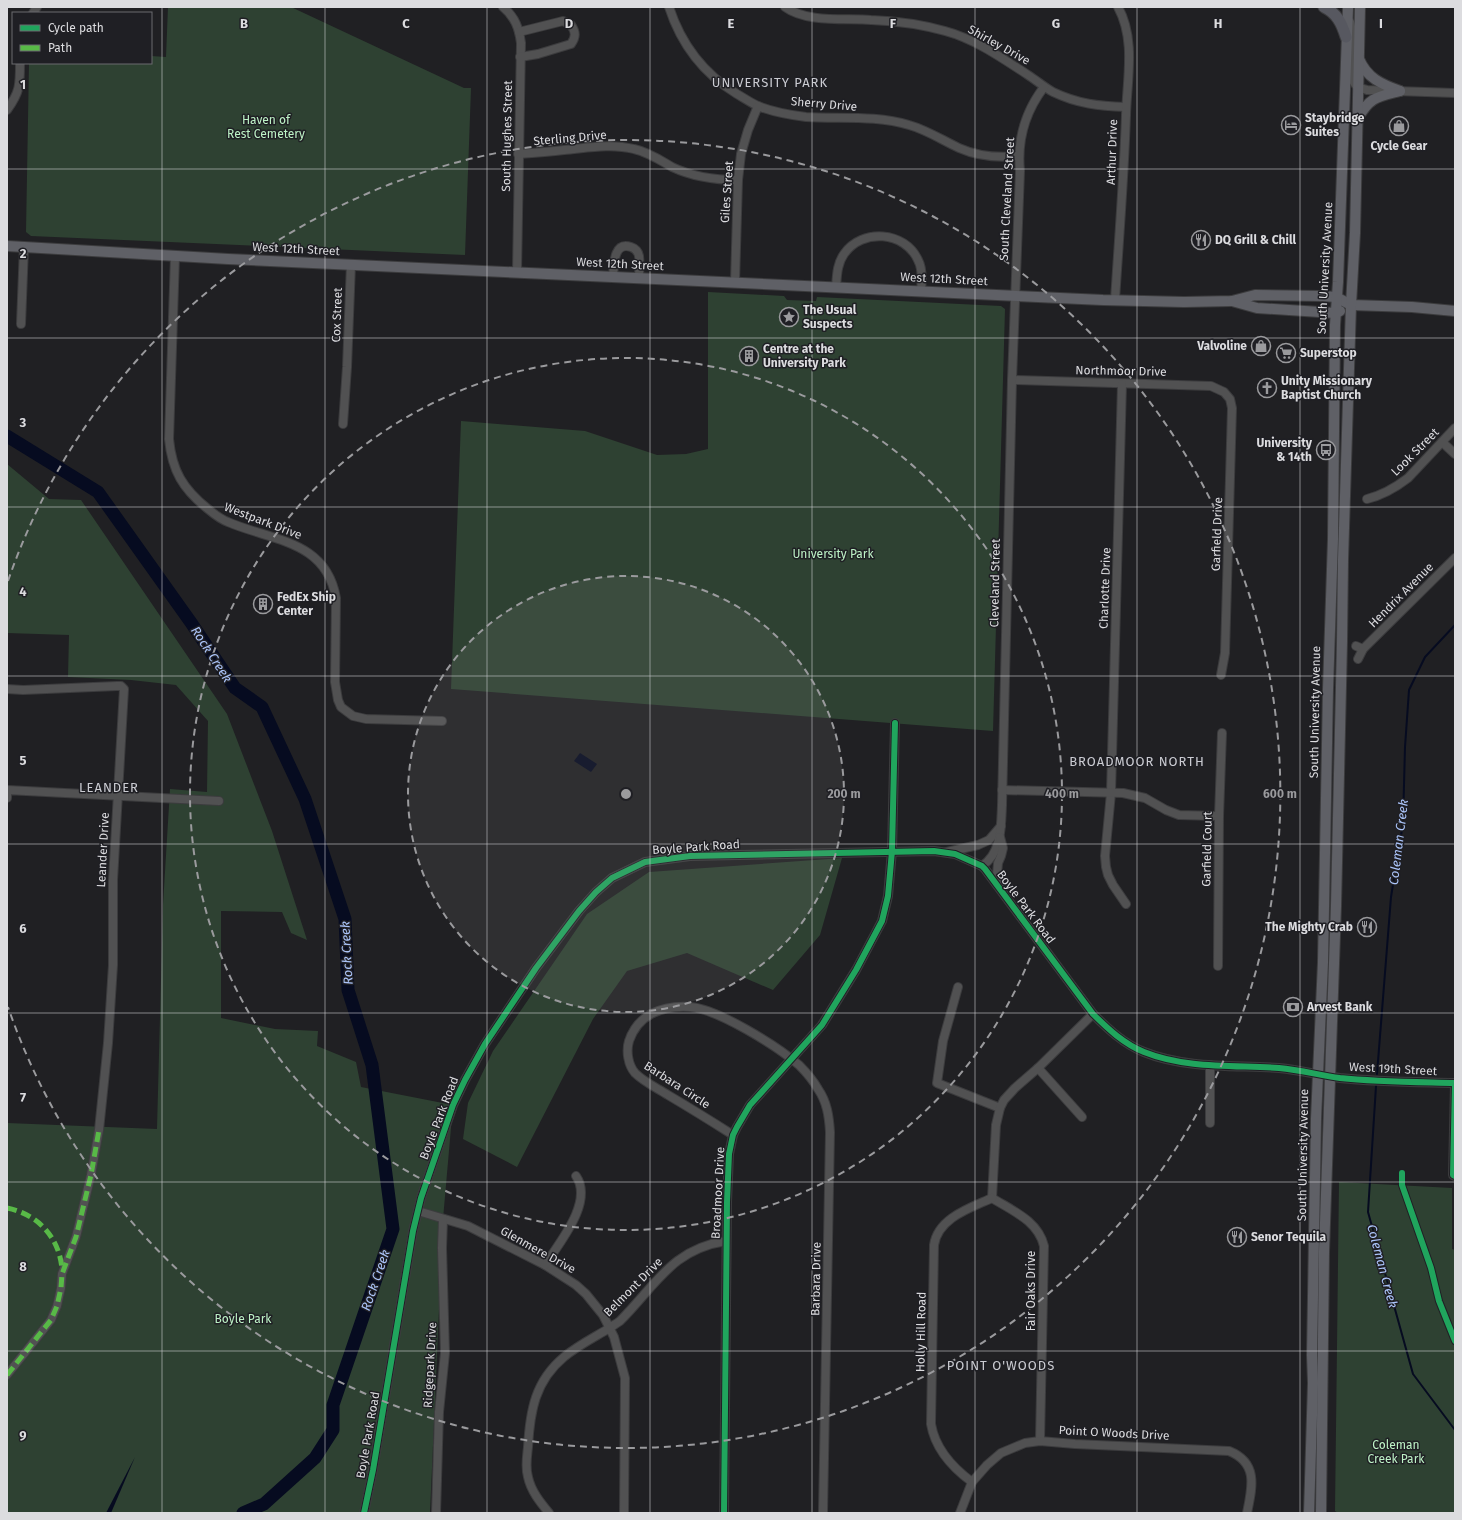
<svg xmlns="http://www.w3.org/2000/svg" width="1462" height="1520" viewBox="0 0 1462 1520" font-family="'Fira Sans',sans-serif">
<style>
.green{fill:#2e4132}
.water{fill:#060b20}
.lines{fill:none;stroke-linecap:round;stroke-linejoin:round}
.stream{stroke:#060b20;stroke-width:2}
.river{stroke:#060b20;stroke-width:13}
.minor-casing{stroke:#3c3c3e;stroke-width:10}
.major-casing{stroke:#3c3c3e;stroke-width:12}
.highway-casing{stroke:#3c3c3e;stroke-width:13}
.minor{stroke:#515152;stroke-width:8}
.major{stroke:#5f6066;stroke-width:10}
.highway{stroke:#575860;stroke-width:11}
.quiet{stroke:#58b947;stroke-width:5;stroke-dasharray:10 5;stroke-linecap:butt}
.cycleway-casing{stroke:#1f1f24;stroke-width:8}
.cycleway{stroke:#20a55d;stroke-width:6}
.grid{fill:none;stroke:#dcdcdf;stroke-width:1;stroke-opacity:0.55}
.ring{fill:none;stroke:#9a9a9d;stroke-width:2;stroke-dasharray:7 5}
.labels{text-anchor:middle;stroke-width:3;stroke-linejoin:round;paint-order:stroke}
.street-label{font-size:12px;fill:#dcdcdf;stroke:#1f1f24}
.poi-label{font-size:12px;font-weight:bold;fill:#dcdcdf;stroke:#1f1f24;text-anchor:start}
.park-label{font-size:12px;fill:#bdf2c6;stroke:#1f1f24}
.neighbourhood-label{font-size:13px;letter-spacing:1px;fill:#cbccd2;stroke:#1f1f24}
.water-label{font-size:13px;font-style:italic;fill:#abc4f9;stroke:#1f1f24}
.grid-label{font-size:13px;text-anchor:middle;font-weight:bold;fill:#dcdcdf;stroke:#1f1f24;stroke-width:3;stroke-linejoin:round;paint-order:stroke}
.centre{fill:#9a9a9d;stroke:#1f1f24;stroke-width:2}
.ring-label{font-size:12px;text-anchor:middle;font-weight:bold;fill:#9a9a9d;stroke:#1f1f24;stroke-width:3;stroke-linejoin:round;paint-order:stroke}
</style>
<rect width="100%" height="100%" fill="#202023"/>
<!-- green -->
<g class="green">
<path d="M168,7H291L464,88H471L465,255L31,236L26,232L29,63H151V56L166,57Z"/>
<path d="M708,292L784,296L787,300L816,301L817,297L1001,306L1005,309L993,731L451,689L461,421L585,431L657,455L686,454L708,449Z"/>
<path d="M7,464L49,499L81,500L227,714L272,831L307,940L291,933L282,912L221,911V1018L275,1029L318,1031L317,1046L356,1062L361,1087L453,1105L443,1219L430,1513H7V1123L157,1129L163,905L170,789L207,792L208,721L176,685L131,680L68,677L69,635L7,633Z"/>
<path d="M842,858L820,935L773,990L687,953L627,971L593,1019L517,1167L463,1139L468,1103L493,1051L587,914L649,872Z"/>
<path d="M1339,1182L1452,1188V1249L1455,1250V1513H1338L1335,1511Z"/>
</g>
<!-- water -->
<g class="water">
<path d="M580,753L597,764L591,772L574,761Z"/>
<path d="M135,1457L111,1513H106Z"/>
</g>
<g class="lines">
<!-- stream -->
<g class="stream">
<path d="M1377,1074L1391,897L1403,823L1405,747L1409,690L1425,657L1455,625"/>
<path d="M1376,1086L1368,1212L1413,1374L1455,1430"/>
</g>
<!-- river -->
<path class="river" d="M7,436L98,492L192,624L235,688L262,707L305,799L345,919L348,990L372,1065L393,1229L333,1405V1430L315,1458L264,1504L243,1513"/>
<defs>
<g id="minor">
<path d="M503,7C515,17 519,28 521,43L517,272"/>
<path d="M669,7C681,44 704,74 737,94C744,98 751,103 758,106C773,112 790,115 806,117C839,119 877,115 909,125C927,130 942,140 959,148C977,156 999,158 1019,156"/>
<path d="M785,7C807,23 845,18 871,20C896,21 920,24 945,31C975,39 1002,58 1028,75C1036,80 1044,87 1053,92C1078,104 1099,106 1126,107"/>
<path d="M33,13L37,7"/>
<path d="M1350,22C1356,37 1344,78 1358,87C1360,88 1364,89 1367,90L1455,93"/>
<path d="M519,32L563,21L571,25C576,32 576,37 571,44L538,54L520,57"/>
<path d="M7,110C20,92 20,85 20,63"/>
<path d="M518,154C533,153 548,152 564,150C587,148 610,143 634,149C648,152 660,160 672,167C693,177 715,180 738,180"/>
<path d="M175,256L169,439C172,471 183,489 208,509C214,514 220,519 228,522C272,541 326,540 336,598L335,682L338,700L341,707L353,716L366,719L442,721"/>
<path d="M613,277C614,266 613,241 631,247C634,248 638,251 639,256C640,262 639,271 639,278"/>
<path d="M735,282L738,180L741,154L748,130L758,106"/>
<path d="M836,287C837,275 837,264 844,254C862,228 905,231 918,260C923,269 922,281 921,290"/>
<path d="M1115,300C1119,238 1124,177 1126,115C1127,79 1136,40 1118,7"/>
<path d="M21,324L24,247"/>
<path d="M1012,380L1211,386L1224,392L1230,399L1232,408L1225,653L1221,675"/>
<path d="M1122,384L1111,793L1105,856L1106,867L1108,875L1113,885L1126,904"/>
<path d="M343,424L347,367L351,264"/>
<path d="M1442,442L1455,454"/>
<path d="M1367,499C1383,495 1395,488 1408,478L1455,428"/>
<path d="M1356,646L1363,649"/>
<path d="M1358,659L1363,649L1455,558"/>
<path d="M7,689L23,690L117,686H121L124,689L113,880V965L108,1043L99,1130L91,1175L76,1237L62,1274L61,1288L57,1306L51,1320L7,1375"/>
<path d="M1002,790L1123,793L1145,798L1166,810L1179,815L1219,816"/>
<path d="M7,798V790L219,801"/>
<path d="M947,852L978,845L989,840L1001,826"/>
<path d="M982,866C1002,853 1001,826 1002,805L1012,380L1020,171C1017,140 1025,112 1044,87"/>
<path d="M1000,888L997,875L998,863L1001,856L1003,848L1000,837"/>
<path d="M1218,966L1219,816L1222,733"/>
<path d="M958,987L943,1041L937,1083L1000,1108"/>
<path d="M1038,1068L1082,1117"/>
<path d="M1210,1123V1065"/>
<path d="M733,1135C711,1121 690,1108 668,1095C657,1088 644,1082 635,1073C628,1065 626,1051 629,1041C633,1029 640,1020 651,1014C663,1008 677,1006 690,1007C718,1009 777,1046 799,1065C806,1072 813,1080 818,1089C827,1102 829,1116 830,1132L823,1513"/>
<path d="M992,1198C1013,1211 1038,1221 1044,1246L1040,1441"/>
<path d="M992,1198L996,1125L1000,1108L1004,1100L1015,1088L1038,1068L1093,1014"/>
<path d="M418,1211L468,1226L545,1265L576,1285L586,1294L603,1315L614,1337L625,1378L624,1513"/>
<path d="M545,1265C559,1243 594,1202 576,1176"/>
<path d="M972,1482C953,1468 935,1448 931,1424L934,1245C938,1218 970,1208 992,1198"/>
<path d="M364,1513L373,1470L413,1231L421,1198L453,1105L465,1080L485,1044L536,968L579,911L596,892L612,878L645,862L690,856L934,851L955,854L982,866L985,869L1093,1014C1108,1029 1124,1044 1144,1052C1186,1069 1235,1065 1279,1068C1300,1070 1319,1075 1340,1078C1378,1082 1417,1082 1455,1083L1453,1175L1455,1176"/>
<path d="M436,1513L439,1412L445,1353L442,1248L443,1219"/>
<path d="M549,1513C540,1502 531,1491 528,1477C525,1467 527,1457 528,1447C530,1411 535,1381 564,1357C577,1346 593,1338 608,1329C612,1326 616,1324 620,1321C656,1285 672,1249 726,1241"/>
<path d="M724,1513L727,1202L729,1154L733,1135L737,1127L750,1105L822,1025L856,970L882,921L888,896L892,851L895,723"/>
<path d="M960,1513L972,1482L987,1465L1001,1453L1025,1443L1040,1441L1075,1444L1229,1451C1259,1463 1252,1488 1247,1513"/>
</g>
<g id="major">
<path d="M1359,59C1367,78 1381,84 1400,91"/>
<path d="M1358,118C1370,97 1377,97 1400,91"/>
<path d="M7,246L228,259L1103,300L1184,302L1232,301L1255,295L1322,296L1336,297L1351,305L1412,307L1455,311"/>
<path d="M1232,301L1257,308L1335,313L1340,311"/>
<path d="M1309,1513L1313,1383L1312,1355L1316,1119L1323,962L1328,689L1333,539L1335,325L1338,282L1348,7"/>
<path d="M1321,1513L1324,1252L1336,906L1342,642L1343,560L1351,305L1355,233L1360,7"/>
</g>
<path id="highway" d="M1324,7C1337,13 1342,24 1346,37"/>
</defs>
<!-- minor casing -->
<use href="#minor" class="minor-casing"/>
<!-- major casing -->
<use href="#major" class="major-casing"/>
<!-- highway casing -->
<use href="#highway" class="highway-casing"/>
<!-- minor -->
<use href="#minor" class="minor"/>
<!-- major -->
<use href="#major" class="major"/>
<!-- highway -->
<use href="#highway" class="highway"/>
<!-- quiet -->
<g class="quiet">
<path d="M7,1208C38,1214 60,1238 62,1270"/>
<path d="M7,1375L51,1320L57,1306L61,1288L62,1274L76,1237L91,1175L99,1130"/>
</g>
<defs>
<g id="cycleway">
<path d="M1402,1173V1185L1431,1268L1439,1301L1455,1341"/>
<path d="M364,1513L373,1470L413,1231L421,1198L453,1105L465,1080L485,1044L536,968L579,911L596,892L612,878L645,862L690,856L934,851L955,854L982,866L985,869L1093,1014C1108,1029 1124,1044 1144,1052C1186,1069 1235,1065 1279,1068C1300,1070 1319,1075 1340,1078C1378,1082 1417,1082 1455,1083L1453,1175L1455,1176"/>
<path d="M724,1513L727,1202L729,1154L733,1135L737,1127L750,1105L822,1025L856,970L882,921L888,896L892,851L895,723"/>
</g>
</defs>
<!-- cycleway casing -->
<use href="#cycleway" class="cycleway-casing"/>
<!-- cycleway -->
<use href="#cycleway" class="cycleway"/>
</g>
<!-- grid -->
<path class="grid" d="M162,7V1513M325,7V1513M487,7V1513M650,7V1513M812,7V1513M975,7V1513M1137,7V1513M1300,7V1513M7,169H1455M7,338H1455M7,507H1455M7,676H1455M7,844H1455M7,1013H1455M7,1182H1455M7,1351H1455"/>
<!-- distance rings -->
<circle cx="626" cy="794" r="218" fill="#9a9a9d" fill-opacity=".12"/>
<g class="ring">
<circle cx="626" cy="794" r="218"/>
<circle cx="626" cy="794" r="436"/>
<path d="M8 581A654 654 0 1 1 8 1007"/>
</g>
<!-- icons -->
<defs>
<symbol id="hotel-ring" viewBox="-11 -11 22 22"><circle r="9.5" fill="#1f1f24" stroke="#9a9a9d" stroke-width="1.5"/><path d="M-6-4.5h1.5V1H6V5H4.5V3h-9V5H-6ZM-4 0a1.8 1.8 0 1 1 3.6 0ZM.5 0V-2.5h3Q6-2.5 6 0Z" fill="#9a9a9d"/></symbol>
<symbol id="shop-ring" viewBox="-11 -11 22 22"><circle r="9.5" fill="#1f1f24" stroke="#9a9a9d" stroke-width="1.5"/><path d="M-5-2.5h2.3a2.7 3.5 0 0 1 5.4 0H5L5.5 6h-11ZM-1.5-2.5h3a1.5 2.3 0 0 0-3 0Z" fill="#9a9a9d"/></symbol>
<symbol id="restaurant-ring" viewBox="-11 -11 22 22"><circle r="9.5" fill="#1f1f24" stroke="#9a9a9d" stroke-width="1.5"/><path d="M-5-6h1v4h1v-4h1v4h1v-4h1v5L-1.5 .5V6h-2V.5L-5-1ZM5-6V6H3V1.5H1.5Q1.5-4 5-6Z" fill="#9a9a9d"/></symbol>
<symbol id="sight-ring" viewBox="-11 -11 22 22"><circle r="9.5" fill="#1f1f24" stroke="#9a9a9d" stroke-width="1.5"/><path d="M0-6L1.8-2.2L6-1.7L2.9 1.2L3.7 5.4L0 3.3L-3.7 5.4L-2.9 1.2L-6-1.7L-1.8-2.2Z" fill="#9a9a9d"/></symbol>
<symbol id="supermarket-ring" viewBox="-11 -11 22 22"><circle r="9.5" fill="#1f1f24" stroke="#9a9a9d" stroke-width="1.5"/><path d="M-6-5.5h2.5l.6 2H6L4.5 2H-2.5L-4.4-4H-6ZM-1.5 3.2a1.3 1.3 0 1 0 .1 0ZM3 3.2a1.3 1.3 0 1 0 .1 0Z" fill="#9a9a9d"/></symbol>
<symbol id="building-ring" viewBox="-11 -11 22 22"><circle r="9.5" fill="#1f1f24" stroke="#9a9a9d" stroke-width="1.5"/><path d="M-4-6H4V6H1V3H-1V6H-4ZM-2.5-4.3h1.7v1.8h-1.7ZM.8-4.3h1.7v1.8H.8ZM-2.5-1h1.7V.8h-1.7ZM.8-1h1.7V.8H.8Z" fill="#9a9a9d"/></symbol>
<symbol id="church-ring" viewBox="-11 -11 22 22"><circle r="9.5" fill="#1f1f24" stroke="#9a9a9d" stroke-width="1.5"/><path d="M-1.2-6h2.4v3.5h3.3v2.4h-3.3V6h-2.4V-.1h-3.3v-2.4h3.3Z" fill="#9a9a9d"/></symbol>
<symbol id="bus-ring" viewBox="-11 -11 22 22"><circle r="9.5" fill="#1f1f24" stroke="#9a9a9d" stroke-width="1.5"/><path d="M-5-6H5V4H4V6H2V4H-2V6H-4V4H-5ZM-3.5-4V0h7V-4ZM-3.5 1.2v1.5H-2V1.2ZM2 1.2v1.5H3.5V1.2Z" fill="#9a9a9d"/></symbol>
<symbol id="bank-ring" viewBox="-11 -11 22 22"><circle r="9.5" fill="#1f1f24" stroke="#9a9a9d" stroke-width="1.5"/><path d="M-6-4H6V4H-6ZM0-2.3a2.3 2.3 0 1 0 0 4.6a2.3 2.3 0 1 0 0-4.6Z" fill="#9a9a9d"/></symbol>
</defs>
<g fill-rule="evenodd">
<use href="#hotel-ring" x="1280" y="114" width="22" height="22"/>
<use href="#shop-ring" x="1388" y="115" width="22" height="22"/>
<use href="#restaurant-ring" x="1190" y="229" width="22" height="22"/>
<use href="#sight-ring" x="778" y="306" width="22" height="22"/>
<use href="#shop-ring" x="1250" y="335" width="22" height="22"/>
<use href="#supermarket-ring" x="1275" y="342" width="22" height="22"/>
<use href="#building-ring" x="738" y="345" width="22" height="22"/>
<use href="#church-ring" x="1256" y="377" width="22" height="22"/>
<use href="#bus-ring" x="1315" y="439" width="22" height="22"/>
<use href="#building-ring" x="252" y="593" width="22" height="22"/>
<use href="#restaurant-ring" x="1356" y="916" width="22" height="22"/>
<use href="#bank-ring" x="1282" y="996" width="22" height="22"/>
<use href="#restaurant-ring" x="1226" y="1226" width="22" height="22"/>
</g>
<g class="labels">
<!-- street labels -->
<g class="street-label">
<text transform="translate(999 45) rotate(29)" y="4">Shirley Drive</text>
<text transform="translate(824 104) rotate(5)" y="4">Sherry Drive</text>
<text transform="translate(507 136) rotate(-89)" y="4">South Hughes Street</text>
<text transform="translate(570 138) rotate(-5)" y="4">Sterling Drive</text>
<text transform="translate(1112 152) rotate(-88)" y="4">Arthur Drive</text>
<text transform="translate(727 192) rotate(-86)" y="4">Giles Street</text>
<text transform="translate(1007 199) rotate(-87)" y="4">South Cleveland Street</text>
<text transform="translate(296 249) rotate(3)" y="4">West 12th Street</text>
<text transform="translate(620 264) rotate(3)" y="4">West 12th Street</text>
<text transform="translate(1325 268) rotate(-87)" y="4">South University Avenue</text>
<text transform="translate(944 279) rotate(3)" y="4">West 12th Street</text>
<text transform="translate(337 315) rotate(-88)" y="4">Cox Street</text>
<text transform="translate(1121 371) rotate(1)" y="4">Northmoor Drive</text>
<text transform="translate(1415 452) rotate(-45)" y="4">Look Street</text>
<text transform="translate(263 521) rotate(21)" y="4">Westpark Drive</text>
<text transform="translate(1217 534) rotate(-88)" y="4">Garfield Drive</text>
<text transform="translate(995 583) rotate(-89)" y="4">Cleveland Street</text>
<text transform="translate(1105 588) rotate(-88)" y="4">Charlotte Drive</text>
<text transform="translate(1401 595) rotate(-45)" y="4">Hendrix Avenue</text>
<text transform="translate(1315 712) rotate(-89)" y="4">South University Avenue</text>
<text transform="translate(696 847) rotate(-4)" y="4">Boyle Park Road</text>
<text transform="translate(1207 849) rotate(-89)" y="4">Garfield Court</text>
<text transform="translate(103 850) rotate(-87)" y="4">Leander Drive</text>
<text transform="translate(1026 907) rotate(53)" y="4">Boyle Park Road</text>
<text transform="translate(1393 1069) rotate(3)" y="4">West 19th Street</text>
<text transform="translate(677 1085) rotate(33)" y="4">Barbara Circle</text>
<text transform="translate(439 1118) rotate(-69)" y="4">Boyle Park Road</text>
<text transform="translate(1303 1155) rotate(-89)" y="4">South University Avenue</text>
<text transform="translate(718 1193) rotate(-87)" y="4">Broadmoor Drive</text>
<text transform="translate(538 1250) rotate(29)" y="4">Glenmere Drive</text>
<text transform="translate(816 1279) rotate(-89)" y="4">Barbara Drive</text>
<text transform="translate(633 1287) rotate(-45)" y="4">Belmont Drive</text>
<text transform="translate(1031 1291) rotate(-90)" y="4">Fair Oaks Drive</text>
<text transform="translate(921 1332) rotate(-89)" y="4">Holly Hill Road</text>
<text transform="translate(430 1365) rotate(-87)" y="4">Ridgepark Drive</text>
<text transform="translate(1114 1433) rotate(3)" y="4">Point O Woods Drive</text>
<text transform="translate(368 1435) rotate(-80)" y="4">Boyle Park Road</text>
</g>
<!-- poi labels -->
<g class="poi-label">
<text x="1305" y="122">Staybridge<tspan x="1305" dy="14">Suites</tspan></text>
<text x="1399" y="150" text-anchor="middle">Cycle Gear</text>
<text x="1215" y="244">DQ Grill &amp; Chill</text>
<text x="803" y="314">The Usual<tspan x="803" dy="14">Suspects</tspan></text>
<text x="1247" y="350" text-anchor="end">Valvoline</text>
<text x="763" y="353">Centre at the<tspan x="763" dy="14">University Park</tspan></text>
<text x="1300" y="357">Superstop</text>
<text x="1281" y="385">Unity Missionary<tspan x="1281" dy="14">Baptist Church</tspan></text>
<text x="1312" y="447" text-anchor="end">University<tspan x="1312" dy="14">&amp; 14th</tspan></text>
<text x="277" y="601">FedEx Ship<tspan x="277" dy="14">Center</tspan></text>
<text x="1353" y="931" text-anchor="end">The Mighty Crab</text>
<text x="1307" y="1011">Arvest Bank</text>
<text x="1251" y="1241">Senor Tequila</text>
</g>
<!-- park labels -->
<g class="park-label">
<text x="266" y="124">Haven of<tspan x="266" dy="14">Rest Cemetery</tspan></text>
<text x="833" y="558">University Park</text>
<text x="243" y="1323">Boyle Park</text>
<text x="1396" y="1449">Coleman<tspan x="1396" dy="14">Creek Park</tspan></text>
</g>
<!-- neighbourhood labels -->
<g class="neighbourhood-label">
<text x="770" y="87">UNIVERSITY PARK</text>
<text x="1137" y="766">BROADMOOR NORTH</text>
<text x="109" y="792">LEANDER</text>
<text x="1001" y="1370">POINT O'WOODS</text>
</g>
<!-- water labels -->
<g class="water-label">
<text transform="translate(212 654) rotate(57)" y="5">Rock Creek</text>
<text transform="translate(1398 842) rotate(-83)" y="5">Coleman Creek</text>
<text transform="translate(346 953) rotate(-93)" y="5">Rock Creek</text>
<text transform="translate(1383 1266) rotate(75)" y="5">Coleman Creek</text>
<text transform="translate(375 1280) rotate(-71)" y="5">Rock Creek</text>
</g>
</g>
<g class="grid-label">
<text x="244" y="28">B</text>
<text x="406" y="28">C</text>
<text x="569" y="28">D</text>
<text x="731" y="28">E</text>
<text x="893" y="28">F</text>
<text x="1056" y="28">G</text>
<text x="1218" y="28">H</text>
<text x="1381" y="28">I</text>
<text x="23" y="89">1</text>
<text x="23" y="258">2</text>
<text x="23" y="427">3</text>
<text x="23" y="596">4</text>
<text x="23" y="765">5</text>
<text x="23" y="933">6</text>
<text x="23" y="1102">7</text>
<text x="23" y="1271">8</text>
<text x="23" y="1440">9</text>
</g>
<circle cx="626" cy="794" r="6" class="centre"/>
<g class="ring-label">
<text x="844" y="798">200 m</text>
<text x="1062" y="798">400 m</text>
<text x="1280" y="798">600 m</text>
</g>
<!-- border -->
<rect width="1462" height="1520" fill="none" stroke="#dcdcdf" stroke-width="16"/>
<!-- legend -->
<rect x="12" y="12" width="140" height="52" fill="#1f1f24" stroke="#6b6b6f"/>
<rect x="20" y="25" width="20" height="6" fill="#20a55d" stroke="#6b6b6f"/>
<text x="48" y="32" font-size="12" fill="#dcdcdf">Cycle path</text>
<rect x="20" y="45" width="20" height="6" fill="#58b947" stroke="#6b6b6f"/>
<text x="48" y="52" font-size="12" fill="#dcdcdf">Path</text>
</svg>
